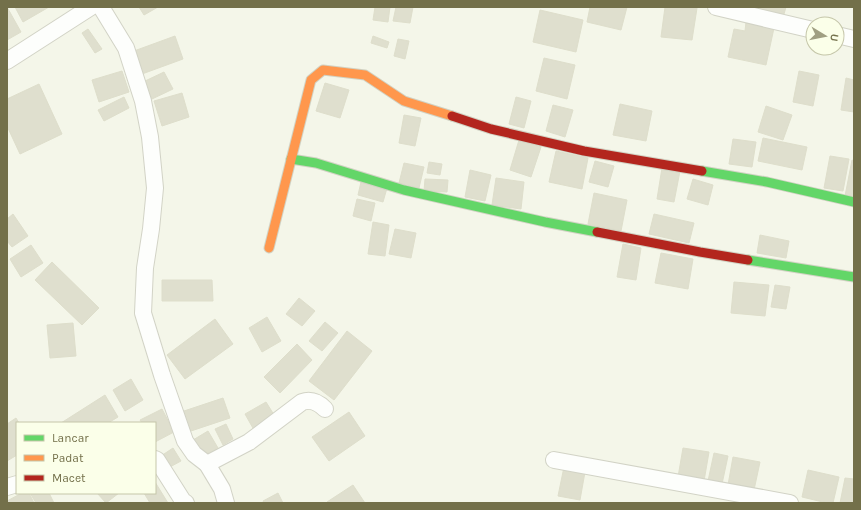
<svg xmlns="http://www.w3.org/2000/svg" width="861" height="510" viewBox="0 0 861 510" font-family="Karla,sans-serif">
<style>
.building{fill:#dfdfce;stroke:#dedecb}
.lines{fill:none;stroke-linecap:round;stroke-linejoin:round}
.street-casing{stroke:#d2d3c6;stroke-width:18}
.fast-casing{stroke:#d1d2c3;stroke-width:11}
.slow-casing{stroke:#d1d2c3;stroke-width:11}
.jam-casing{stroke:#d1d2c3;stroke-width:11}
.street{stroke:#fdfefc;stroke-width:16}
.fast{stroke:#63d668;stroke-width:9}
.slow{stroke:#ff974d;stroke-width:9}
.jam{stroke:#b3261e;stroke-width:9}
</style>
<rect width="100%" height="100%" fill="#f4f6e9"/>
<!-- building -->
<g class="building">
<path d="M7,7L21,32L7,40Z"/>
<path d="M15,7H49L23,22Z"/>
<path d="M139,7H158L144,15Z"/>
<path d="M375,7H390L388,22L373,20Z"/>
<path d="M396,7H413L410,23L393,21Z"/>
<path d="M590,7H627L621,30L587,22Z"/>
<path d="M665,7L697,8L692,40L661,37Z"/>
<path d="M761,7H786L784,14L760,9Z"/>
<path d="M540,10L583,20L576,52L533,42Z"/>
<path d="M746,22L774,28L766,65L728,57L734,29L745,31Z"/>
<path d="M88,29L102,49L95,53L82,33Z"/>
<path d="M175,36L183,59L142,74L134,51Z"/>
<path d="M373,36L389,42L387,48L371,43Z"/>
<path d="M398,39L409,41L405,59L394,56Z"/>
<path d="M544,58L575,65L567,99L536,91Z"/>
<path d="M122,71L129,92L99,102L92,80Z"/>
<path d="M799,71L819,75L813,106L793,102Z"/>
<path d="M164,72L173,89L152,99L143,82Z"/>
<path d="M846,78L854,80V112L841,110Z"/>
<path d="M325,83L349,90L340,118L316,111Z"/>
<path d="M39,84L62,134L20,154L7,126V99Z"/>
<path d="M182,93L189,117L162,126L154,101Z"/>
<path d="M124,97L129,108L104,121L98,110Z"/>
<path d="M516,97L531,101L524,128L509,124Z"/>
<path d="M620,104L652,111L646,141L613,135Z"/>
<path d="M553,105L573,110L565,137L546,131Z"/>
<path d="M766,106L792,115L783,140L758,132Z"/>
<path d="M404,115L421,118L415,146L399,143Z"/>
<path d="M763,138L807,147L802,170L758,161Z"/>
<path d="M733,139L756,142L752,167L729,164Z"/>
<path d="M519,140L541,147L531,177L510,170Z"/>
<path d="M556,151L588,158L582,189L549,182Z"/>
<path d="M830,156L849,159L843,191L824,188Z"/>
<path d="M852,160L854,161V198L845,196Z"/>
<path d="M595,161L614,166L608,187L589,182Z"/>
<path d="M429,162L442,164L440,175L427,173Z"/>
<path d="M404,163L424,167L419,188L399,183Z"/>
<path d="M662,168L680,171L674,202L657,199Z"/>
<path d="M470,170L491,175L485,201L465,197Z"/>
<path d="M496,178L524,182L521,209L492,205Z"/>
<path d="M425,179L448,180L447,192L424,191Z"/>
<path d="M693,179L713,185L708,205L687,199Z"/>
<path d="M361,182L387,188L383,202L358,195Z"/>
<path d="M594,193L627,200L621,231L588,224Z"/>
<path d="M357,199L375,203L371,221L353,216Z"/>
<path d="M13,214L28,236L12,247L7,241V219Z"/>
<path d="M654,214L694,223L689,243L649,234Z"/>
<path d="M373,222L389,225L385,256L368,254Z"/>
<path d="M395,229L416,233L411,258L389,254Z"/>
<path d="M760,235L789,241L786,258L757,253Z"/>
<path d="M623,244L641,248L636,280L617,277Z"/>
<path d="M31,245L43,263L21,277L10,259Z"/>
<path d="M661,253L693,259L688,289L655,283Z"/>
<path d="M52,262L99,308L82,325L35,280Z"/>
<path d="M162,280H212L213,301H162Z"/>
<path d="M734,282L769,285L765,316L731,313Z"/>
<path d="M775,285L790,287L786,309L771,307Z"/>
<path d="M299,298L315,311L302,326L286,314Z"/>
<path d="M267,317L281,341L262,352L249,328Z"/>
<path d="M215,319L233,344L185,379L167,355Z"/>
<path d="M325,322L338,333L322,351L309,341Z"/>
<path d="M73,323L76,356L50,358L47,325Z"/>
<path d="M347,331L372,351L334,400L309,381Z"/>
<path d="M297,344L312,360L280,393L264,377Z"/>
<path d="M131,379L143,400L125,411L113,390Z"/>
<path d="M105,395L118,417L108,423H61Z"/>
<path d="M223,398L230,418L188,432L181,412Z"/>
<path d="M266,402L276,418L254,430L245,414Z"/>
<path d="M162,409L174,432L155,442V423H142L140,420Z"/>
<path d="M349,412L365,436L329,461L312,437Z"/>
<path d="M16,418L19,423H17V455L7,461V424Z"/>
<path d="M226,424L233,439L223,445L215,429Z"/>
<path d="M208,431L218,448L202,457L193,440Z"/>
<path d="M173,448L181,461L168,468L161,456Z"/>
<path d="M683,448L709,452L704,481L678,477Z"/>
<path d="M714,453L728,456L722,484L708,481Z"/>
<path d="M733,457L760,462L754,490L728,485Z"/>
<path d="M564,467L585,472L580,500L558,496Z"/>
<path d="M808,470L839,477L833,503H827L802,497Z"/>
<path d="M845,478L854,479V503H840Z"/>
<path d="M155,482L168,503H150L144,493H155Z"/>
<path d="M353,485L365,503H327V502Z"/>
<path d="M22,493H29L34,503H7V501Z"/>
<path d="M30,493H49L54,503H36Z"/>
<path d="M97,493H119L106,503Z"/>
<path d="M278,493L283,503H264L263,501Z"/>
</g>
<g class="lines">
<defs>
<g id="street">
<path d="M101,7L126,48L143,101L150,137L155,188L151,229L145,268L143,313L162,375L185,441L194,454L207,464L222,489L226,503"/>
<path d="M716,7L813,30"/>
<path d="M837,35L854,39"/>
<path d="M7,61L91,7"/>
<path d="M155,459L157,460L183,501L186,503"/>
<path d="M554,460L790,503"/>
<path d="M207,464L249,442L302,402C311,399 318,402 325,409"/>
<path d="M7,487L17,484"/>
</g>
<g id="fast">
<path d="M291,159L316,163L404,190L545,222L597,232"/>
<path d="M702,171L767,182L854,202"/>
<path d="M748,260L854,277"/>
</g>
<path id="slow" d="M269,248L311,80L323,70L365,75L404,101L452,116"/>
<g id="jam">
<path d="M452,116L491,129L584,151L702,171"/>
<path d="M597,232L700,252L748,260"/>
</g>
</defs>
<!-- street casing -->
<use href="#street" class="street-casing"/>
<!-- fast casing -->
<use href="#fast" class="fast-casing"/>
<!-- slow casing -->
<use href="#slow" class="slow-casing"/>
<!-- jam casing -->
<use href="#jam" class="jam-casing"/>
<!-- street -->
<use href="#street" class="street"/>
<!-- fast -->
<use href="#fast" class="fast"/>
<!-- slow -->
<use href="#slow" class="slow"/>
<!-- jam -->
<use href="#jam" class="jam"/>
</g>
<!-- border -->
<rect width="861" height="510" fill="none" stroke="#73704a" stroke-width="16"/>
<!-- legend -->
<rect x="16" y="422" width="140" height="72" fill="#fbffe9" stroke="#c5c6a9"/>
<rect x="24" y="435" width="20" height="6" fill="#63d668" stroke="#c5c6a9"/>
<text x="52" y="442" font-size="12" fill="#73704a">Lancar</text>
<rect x="24" y="455" width="20" height="6" fill="#ff974d" stroke="#c5c6a9"/>
<text x="52" y="462" font-size="12" fill="#73704a">Padat</text>
<rect x="24" y="475" width="20" height="6" fill="#b3261e" stroke="#c5c6a9"/>
<text x="52" y="482" font-size="12" fill="#73704a">Macet</text>
<!-- north arrow -->
<g transform="translate(825 36) rotate(100)"><circle r="19" fill="#fbffe9" stroke="#c5c6a9"/>
<path d="M0-3L7 15L0 10L-7 15Z" fill="#a09f82"/>
<text y="-6" font-size="11" font-weight="bold" text-anchor="middle" fill="#73704a">U</text>
</g>
</svg>
